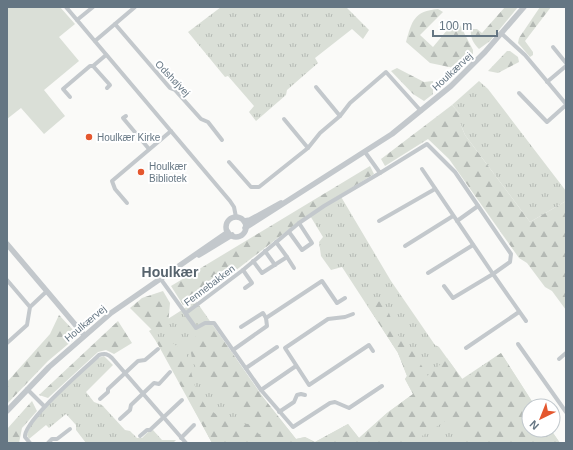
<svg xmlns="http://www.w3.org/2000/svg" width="573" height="450" viewBox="0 0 573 450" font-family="Arial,sans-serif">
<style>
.grass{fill:url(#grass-tufts)}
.forest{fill:url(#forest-firs)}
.pitch{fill:#dadfd7}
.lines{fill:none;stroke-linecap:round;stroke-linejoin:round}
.minor{stroke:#c3c8cc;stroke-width:4}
.tertiary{stroke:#c3c8cc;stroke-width:5.5}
.poi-dot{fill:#e4572e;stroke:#fff;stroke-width:1.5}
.labels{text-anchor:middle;stroke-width:4;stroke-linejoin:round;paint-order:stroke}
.street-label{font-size:10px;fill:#657683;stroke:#fff}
.poi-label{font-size:10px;fill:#657683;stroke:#fff;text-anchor:start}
.district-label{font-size:14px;font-weight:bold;fill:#57646e;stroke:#fff}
</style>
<defs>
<pattern id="grass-tufts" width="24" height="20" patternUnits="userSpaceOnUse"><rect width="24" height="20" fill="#dadfd7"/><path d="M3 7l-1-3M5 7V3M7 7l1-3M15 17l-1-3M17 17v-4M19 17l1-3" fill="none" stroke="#b4b9b4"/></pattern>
<pattern id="forest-firs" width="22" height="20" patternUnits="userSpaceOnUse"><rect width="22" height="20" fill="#dadfd7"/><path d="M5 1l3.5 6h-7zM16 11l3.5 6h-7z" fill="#b4b9b4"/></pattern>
</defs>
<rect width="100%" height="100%" fill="#fafaf8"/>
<!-- grass -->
<g class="grass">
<path d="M221,7H346L369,30L363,39L352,29L315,58L318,63L287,90L286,95L256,121L249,112L254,106L228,76L225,77L188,32Z"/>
<path d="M479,81L488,89L566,191V201L530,222L465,135L460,123V114L452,105Z"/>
<path d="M340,195L391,281L435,345L439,347L462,379L501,353L535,406H529V430H551L560,443H212L164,353L149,331L196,301L262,396L296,439L305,437L315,442L348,424L359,438L387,413L413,394L405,379L407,376L398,353L342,267L331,270L321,256L319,242L323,237L309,214Z"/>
<path d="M104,356L113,365L86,392L94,402L102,405L125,430L130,431L137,438H142L149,431L153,430L162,440H176L173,443H86L76,430V425L66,414L49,428L46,425L29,439L27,435C32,414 81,374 98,358Z"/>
</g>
<!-- forest -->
<g class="forest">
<path d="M505,7H518L490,41L479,49C473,43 470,37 471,29H477L482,33Z"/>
<path d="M540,7H551L525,41L533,52V55L530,57L518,43L519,38Z"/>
<path d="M438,9L443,12L420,35L433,47L453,23H459L473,50V54L454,68L430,63L406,42C412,21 414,11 438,9Z"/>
<path d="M507,51H510L518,57L519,62L498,73L488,71Z"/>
<path d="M397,68L424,82L433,81V94L424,101L413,94L391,71Z"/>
<path d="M452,105L460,114V123L465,135L530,222L566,201V310L552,291L545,287L527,263L519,258L449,159L428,139L385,166L381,159Z"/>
<path d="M370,166L374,174L309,214L196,301L183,305L171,286Z"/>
<path d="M163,291L170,303L168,326L157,335L130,308L142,298Z"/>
<path d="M380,301L389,313L395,330L400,338L410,347L428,376L447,358L463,380L501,353L535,406H529V430H551L560,443H464L450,418L411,443H277C256,419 194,386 191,353C191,347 195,338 197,332L207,329L216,330L262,396L296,439L305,437L315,442L348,424L359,438L387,413L413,394L405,379L407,376L398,353L367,305Z"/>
<path d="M59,315L75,332L73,340L48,361L7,404V382L50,334Z"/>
<path d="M118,321L132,343L114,354L106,350L98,352L48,398L39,395Z"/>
<path d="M166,338L186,353L196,390L206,407L227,422L248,424L269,443H212L156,341Z"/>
<path d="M32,401L37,411L22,428L19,443H7V429Z"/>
</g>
<!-- pitch -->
<path class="pitch" d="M7,7H60L75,24L59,37L79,61L44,90L65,116L44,134L21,108L7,119Z"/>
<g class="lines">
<!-- minor -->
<g class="minor">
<path d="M66,7L230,201L234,207L236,217"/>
<path d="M77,20L93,7"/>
<path d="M115,24L170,88L175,90L201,119L208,122L222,140"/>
<path d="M502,34L525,55L566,104"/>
<path d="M95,41L135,7"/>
<path d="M553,47L566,63"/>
<path d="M106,55L93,66L110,85L107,88"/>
<path d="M547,82L566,66"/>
<path d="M316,87L340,116"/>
<path d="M519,93L547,122L566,105"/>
<path d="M70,97L63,89L90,66H93"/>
<path d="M126,116L123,118L149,149"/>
<path d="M284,119L308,148"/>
<path d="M365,152L380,173L427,144L455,172L511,254L510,262L493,274L526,321"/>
<path d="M229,162L251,187H259L308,148L320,133L340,116L350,103L386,72L421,111"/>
<path d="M422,169L493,274L453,298L444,286"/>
<path d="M127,203L115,189L112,181L171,131"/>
<path d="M379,221L435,189"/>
<path d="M457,221L478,206"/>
<path d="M289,232L302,250L312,243L299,223"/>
<path d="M405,246L453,216"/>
<path d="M265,251L275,265"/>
<path d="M287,257L294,268"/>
<path d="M253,261L262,273L287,257L276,242"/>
<path d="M243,270L252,283L245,288"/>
<path d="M428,273L473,245"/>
<path d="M160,278L196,328L205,323H214L261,390L293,427L330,403L335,402L349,408L382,386"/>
<path d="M7,280L30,307"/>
<path d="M186,313L243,270L299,223L324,206L380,173"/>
<path d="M353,314L345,317L328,319L285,348L309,385L369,345L373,351"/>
<path d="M241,327L263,313L266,318"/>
<path d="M7,343L27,325L30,307L47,291"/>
<path d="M518,344L566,412"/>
<path d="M466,348L519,312"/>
<path d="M233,350L267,326L266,318L322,281L337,303L345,298"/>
<path d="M559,359L566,353"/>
<path d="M246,368L277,347"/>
<path d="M27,389L44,406"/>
<path d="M261,390L296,366"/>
<path d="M100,399L108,392V389L138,361L145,360L158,349"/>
<path d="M279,412L294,402L297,395L301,394L305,395"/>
<path d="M120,419L130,410L131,405L154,383L159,384L170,372"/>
<path d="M140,436L147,430H150L182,400"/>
<path d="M181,438L194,425"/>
<path d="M30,443L25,437C23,421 86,368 99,355C105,353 108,354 112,358L186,443"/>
<path d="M48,443L52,439H57L70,429"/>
</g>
<!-- tertiary -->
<g class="tertiary">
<circle cx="236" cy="227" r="10"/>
<path d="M244,221L250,220L281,203"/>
<path d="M245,228L392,134L451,86L485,52L524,7"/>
<path d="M7,244L84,335"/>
<path d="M199,255L232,235"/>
<path d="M7,411L49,367L111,313L228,232"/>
</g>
</g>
<!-- markers -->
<g class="poi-dot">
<circle cx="89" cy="137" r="4"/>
<circle cx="141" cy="172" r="4"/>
</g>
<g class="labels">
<!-- street labels -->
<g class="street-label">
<text transform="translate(452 71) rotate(-43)" y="4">Houlkærvej</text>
<text transform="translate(173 78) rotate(46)" y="4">Odshøjvej</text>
<text transform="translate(209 285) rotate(-37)" y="4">Fennebakken</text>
<text transform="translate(85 323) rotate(-40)" y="4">Houlkærvej</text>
</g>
<!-- poi labels -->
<g class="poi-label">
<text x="97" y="141">Houlkær Kirke</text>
<text x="149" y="170">Houlkær<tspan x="149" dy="12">Bibliotek</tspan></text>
</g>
<!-- district labels -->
<g class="district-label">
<text x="170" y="277">Houlkær</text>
</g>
</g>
<!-- border -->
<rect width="573" height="450" fill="none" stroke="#657683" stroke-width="16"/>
<!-- north arrow -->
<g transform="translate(541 418) rotate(223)"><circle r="19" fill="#ffffff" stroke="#c1c8cd"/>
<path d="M0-3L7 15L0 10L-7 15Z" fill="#e4572e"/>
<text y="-6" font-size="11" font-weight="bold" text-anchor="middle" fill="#657683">N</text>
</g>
<!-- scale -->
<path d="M433 30v6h64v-6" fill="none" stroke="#657683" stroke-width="2"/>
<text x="439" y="30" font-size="12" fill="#657683" stroke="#ffffff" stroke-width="3" paint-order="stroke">100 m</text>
</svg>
